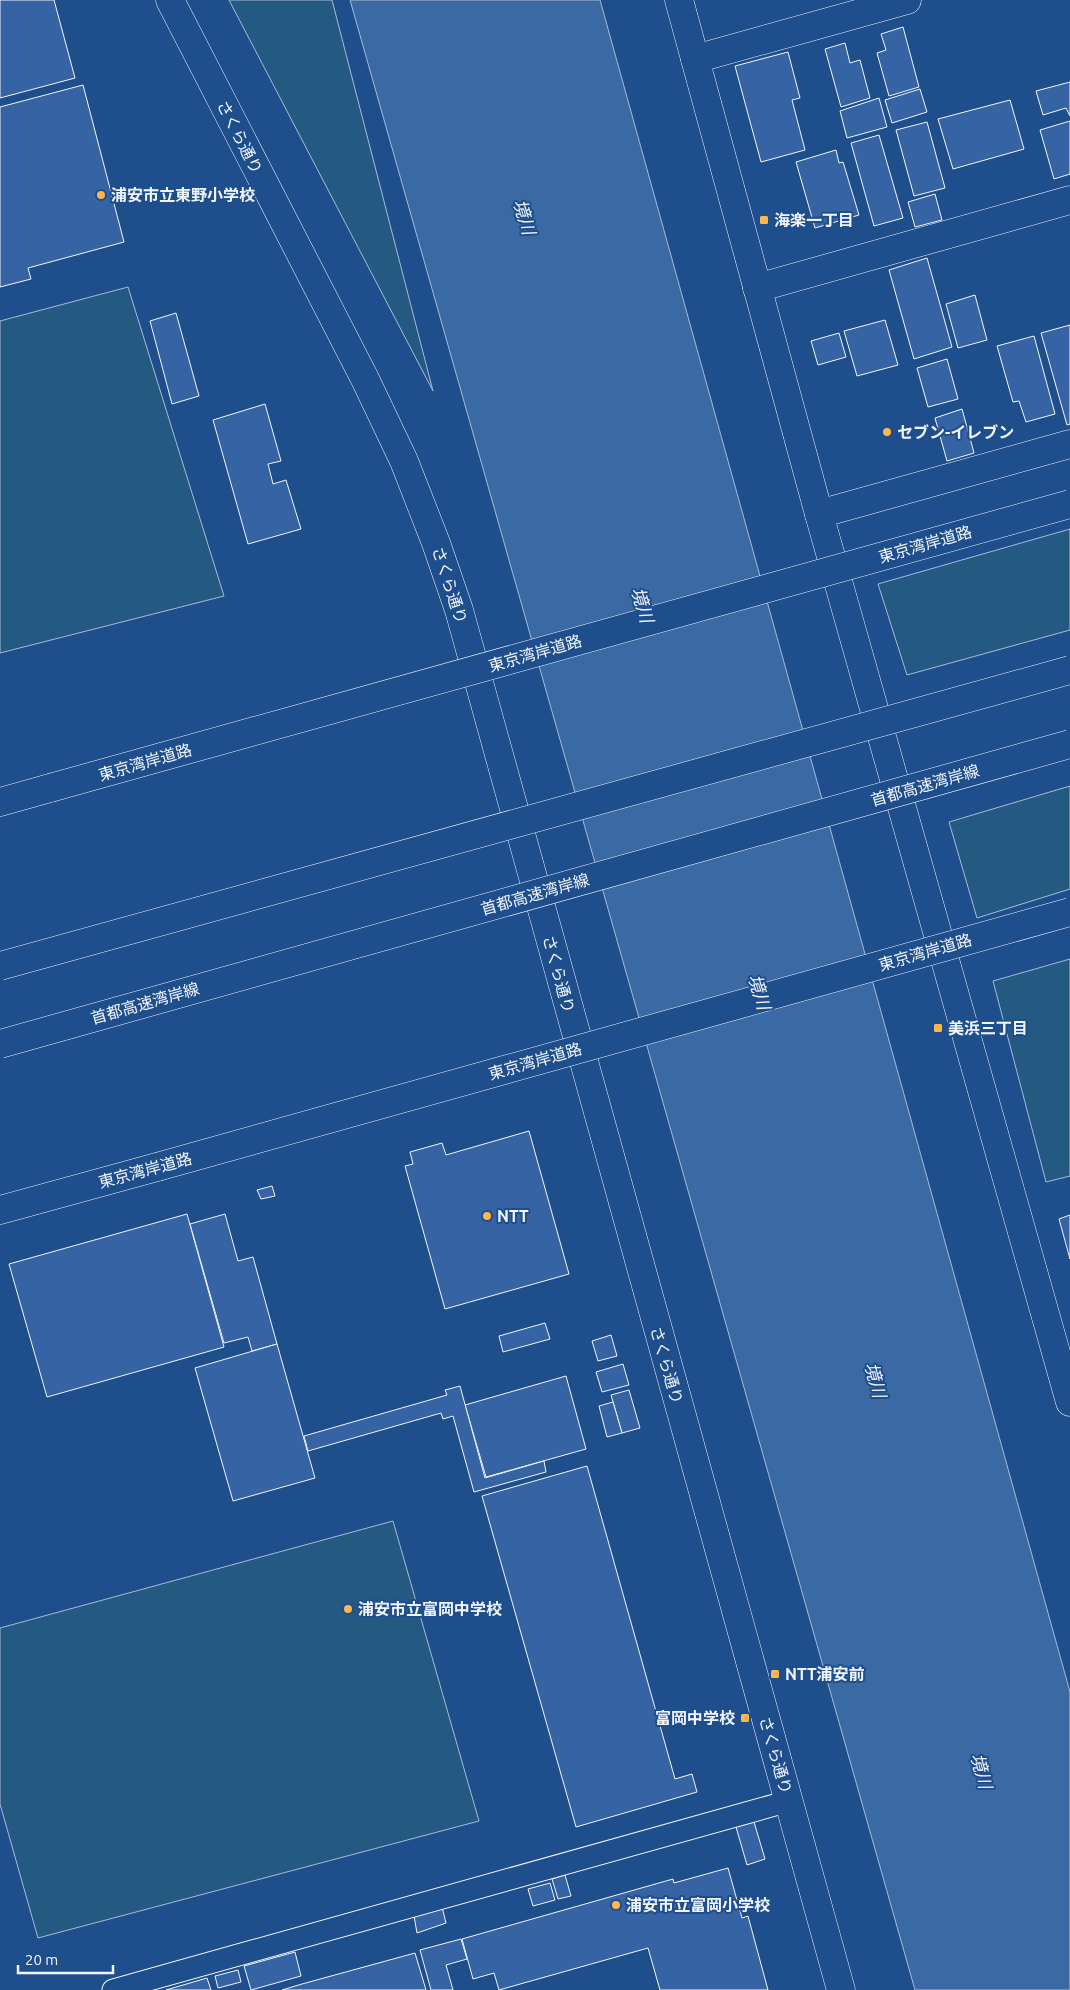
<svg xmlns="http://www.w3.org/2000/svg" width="1070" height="1990" viewBox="0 0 1070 1990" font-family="Ubuntu,'Noto Sans JP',sans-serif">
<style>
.green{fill:#245a82;stroke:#a8bbd7}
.water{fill:#3b69a3;stroke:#a8bbd7}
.building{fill:#3563a3;stroke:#f2f6ff}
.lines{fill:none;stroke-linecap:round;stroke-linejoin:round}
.pedestrian-casing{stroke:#f2f6ff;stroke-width:23}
.minor-casing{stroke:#f2f6ff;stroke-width:29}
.tertiary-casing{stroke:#f2f6ff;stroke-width:29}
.trunk-casing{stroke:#f2f6ff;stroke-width:29}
.pedestrian{stroke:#1f4e8c;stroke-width:21}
.minor{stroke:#1f4e8c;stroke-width:28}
.tertiary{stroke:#1f4e8c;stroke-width:28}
.trunk{stroke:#1f4e8c;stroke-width:28}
.trunk-bridge-casing{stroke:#f2f6ff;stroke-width:29;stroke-linecap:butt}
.motorway-bridge-casing{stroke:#f2f6ff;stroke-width:29;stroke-linecap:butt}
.trunk-bridge{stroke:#1f4e8c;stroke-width:28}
.motorway-bridge{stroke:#1f4e8c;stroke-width:28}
.poi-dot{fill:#ffb74d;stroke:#1f4e8c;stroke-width:2}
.labels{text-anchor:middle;stroke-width:4;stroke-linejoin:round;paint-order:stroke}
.street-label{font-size:16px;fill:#f2f6ff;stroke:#1f4e8c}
.poi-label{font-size:16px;font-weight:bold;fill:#f2f6ff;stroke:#1f4e8c;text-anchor:start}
.water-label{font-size:18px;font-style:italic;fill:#f2f6ff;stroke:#1f4e8c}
</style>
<rect width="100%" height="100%" fill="#1f4e8c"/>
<!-- green -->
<g class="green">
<path d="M229,0H332L433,391Z"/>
<path d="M128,287L224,596L0,653V321Z"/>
<path d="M1070,529V630L907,675L878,584Z"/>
<path d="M1070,786V889L977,918L949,822Z"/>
<path d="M1070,959V1176L1046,1182L993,981Z"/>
<path d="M393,1521L479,1821L38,1938L0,1804V1628Z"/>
</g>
<!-- water -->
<path class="water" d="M350,0H600L1070,1692V1990H915Z"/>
<!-- building -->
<g class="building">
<path d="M0,0H54L75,78L0,98Z"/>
<path d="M903,27L919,87L889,96L877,53L886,50L881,34Z"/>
<path d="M845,43L850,63L860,60L870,98L841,107L825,49Z"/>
<path d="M788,52L800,98L792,100L805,150L761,162L735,66Z"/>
<path d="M1070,82V116L1066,108L1043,115L1036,91Z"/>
<path d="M83,85L124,242L28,268L31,279L0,287V107Z"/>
<path d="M920,89L927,112L892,123L885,100Z"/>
<path d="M879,98L887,127L847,138L840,111Z"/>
<path d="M1010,100L1024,149L953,169L938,119Z"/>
<path d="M1070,121V174L1054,179L1040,130Z"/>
<path d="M927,122L945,188L914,196L896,130Z"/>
<path d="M879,135L903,218L874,226L851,143Z"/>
<path d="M836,150L839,163L843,162L859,215L815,228L796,162Z"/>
<path d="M935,194L942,220L915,227L908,202Z"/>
<path d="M927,258L952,347L914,359L889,270Z"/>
<path d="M975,295L987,340L958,348L946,304Z"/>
<path d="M176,313L199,396L172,404L150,321Z"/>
<path d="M885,320L898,365L857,376L844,331Z"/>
<path d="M1070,325V424L1067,425L1041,333Z"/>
<path d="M839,333L846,357L818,365L811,341Z"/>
<path d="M1034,336L1055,414L1026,422L1019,401L1013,402L997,346Z"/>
<path d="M947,359L958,399L928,407L917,368Z"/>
<path d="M265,404L281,461L268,464L273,484L286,480L301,529L248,544L213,420Z"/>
<path d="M962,409L974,453L947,461L935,418Z"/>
<path d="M529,1131L569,1274L445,1309L405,1166L413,1164L410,1152L442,1143L446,1155Z"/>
<path d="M272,1186L275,1196L261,1199L257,1190Z"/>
<path d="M187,1214L224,1347L47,1397L9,1264Z"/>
<path d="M225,1214L238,1261L253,1257L277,1344L252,1351L248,1337L224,1343L190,1224Z"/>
<path d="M1070,1215V1259L1059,1219Z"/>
<path d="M545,1323L550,1339L503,1352L499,1336Z"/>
<path d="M611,1335L617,1356L598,1361L592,1341Z"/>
<path d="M277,1344L315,1478L233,1501L195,1368Z"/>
<path d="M623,1364L629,1385L602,1392L596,1372Z"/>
<path d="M566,1376L586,1449L486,1477L465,1405Z"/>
<path d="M460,1386L485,1478L544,1461L546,1472L474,1492L453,1416L443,1419L441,1413L308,1451L304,1436L447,1395L445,1390Z"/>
<path d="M629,1390L640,1428L622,1433L611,1395Z"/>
<path d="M613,1402L622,1433L607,1437L599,1406Z"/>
<path d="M587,1466L675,1779L692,1774L697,1792L576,1827L482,1496Z"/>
<path d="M754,1822L765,1859L747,1865L736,1827Z"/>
<path d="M728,1868L742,1918L748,1916L768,1990H660L648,1948L499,1990L494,1973L473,1979L462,1939L673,1879L674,1883Z"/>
<path d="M565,1875L571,1896L558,1899L552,1879Z"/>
<path d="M550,1883L555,1900L533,1906L528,1889Z"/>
<path d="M442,1907L446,1923L417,1933L414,1916Z"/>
<path d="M461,1939L467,1959L446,1965L453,1990H431L420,1950Z"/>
<path d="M295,1952L301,1976L251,1990L244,1966Z"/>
<path d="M415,1953L426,1990H282L302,1984Z"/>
<path d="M238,1970L241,1982L218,1988L215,1976Z"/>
<path d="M207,1978L211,1990H166Z"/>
</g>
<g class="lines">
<defs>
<path id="pedestrian" d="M113,1990L789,1801"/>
<g id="minor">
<path d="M695,59L907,0"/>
<path d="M757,288L1070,200"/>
<path d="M819,514L1070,444"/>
</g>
<g id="tertiary">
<path d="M170,0L365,379L404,461L436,543L459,610L841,1990"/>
<path d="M679,0L819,514L1070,1402"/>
</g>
<g id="trunk">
<path d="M0,802L50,788"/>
<path d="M0,1210L157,1167"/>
</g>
</defs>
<!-- pedestrian casing -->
<use href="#pedestrian" class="pedestrian-casing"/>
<!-- minor casing -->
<use href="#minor" class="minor-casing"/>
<!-- tertiary casing -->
<use href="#tertiary" class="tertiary-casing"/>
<!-- trunk casing -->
<use href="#trunk" class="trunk-casing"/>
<!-- pedestrian -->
<use href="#pedestrian" class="pedestrian"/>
<!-- minor -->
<use href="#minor" class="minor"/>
<!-- tertiary -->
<use href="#tertiary" class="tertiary"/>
<!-- trunk -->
<use href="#trunk" class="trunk"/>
<defs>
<g id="trunk-bridge">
<path d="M50,788L1070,504"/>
<path d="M157,1167L1070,912"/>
</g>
<g id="motorway-bridge">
<path d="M0,966L1070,670"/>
<path d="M0,1044L1070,744"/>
</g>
</defs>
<!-- trunk-bridge casing -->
<use href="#trunk-bridge" class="trunk-bridge-casing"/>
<!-- motorway-bridge casing -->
<use href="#motorway-bridge" class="motorway-bridge-casing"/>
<!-- trunk-bridge -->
<use href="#trunk-bridge" class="trunk-bridge"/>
<!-- motorway-bridge -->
<use href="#motorway-bridge" class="motorway-bridge"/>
</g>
<!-- markers -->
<g class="poi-dot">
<circle cx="101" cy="195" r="5"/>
<rect x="759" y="215" width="10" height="10" rx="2.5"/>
<circle cx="887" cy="432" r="5"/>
<rect x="933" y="1023" width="10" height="10" rx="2.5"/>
<circle cx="487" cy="1216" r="5"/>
<circle cx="348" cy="1609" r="5"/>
<rect x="770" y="1669" width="10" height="10" rx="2.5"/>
<rect x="740" y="1713" width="10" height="10" rx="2.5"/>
<circle cx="616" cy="1905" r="5"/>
</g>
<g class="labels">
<!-- street labels -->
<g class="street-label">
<text transform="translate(240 137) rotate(63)" y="6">さくら通り</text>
<text transform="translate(925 544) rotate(-16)" y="6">東京湾岸道路</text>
<text transform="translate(450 585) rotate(72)" y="6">さくら通り</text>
<text transform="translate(535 653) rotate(-16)" y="6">東京湾岸道路</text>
<text transform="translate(145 762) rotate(-16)" y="6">東京湾岸道路</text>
<text transform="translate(925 785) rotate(-16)" y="6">首都高速湾岸線</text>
<text transform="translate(535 894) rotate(-16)" y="6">首都高速湾岸線</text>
<text transform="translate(925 952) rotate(-16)" y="6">東京湾岸道路</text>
<text transform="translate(559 974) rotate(75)" y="6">さくら通り</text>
<text transform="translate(145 1003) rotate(-16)" y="6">首都高速湾岸線</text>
<text transform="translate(535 1061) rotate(-16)" y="6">東京湾岸道路</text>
<text transform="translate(145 1170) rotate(-15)" y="6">東京湾岸道路</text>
<text transform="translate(667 1365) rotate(74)" y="6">さくら通り</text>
<text transform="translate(776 1755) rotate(74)" y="6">さくら通り</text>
</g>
<!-- poi labels -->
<g class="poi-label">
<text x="111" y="201">浦安市立東野小学校</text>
<text x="774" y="226">海楽一丁目</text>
<text x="897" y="438">セブン-イレブン</text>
<text x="948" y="1034">美浜三丁目</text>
<text x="497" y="1222">NTT</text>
<text x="358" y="1615">浦安市立富岡中学校</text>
<text x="785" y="1680">NTT浦安前</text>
<text x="735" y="1724" text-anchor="end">富岡中学校</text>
<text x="626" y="1911">浦安市立富岡小学校</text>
</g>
<!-- water labels -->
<g class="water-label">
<text transform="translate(524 217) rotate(73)" y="6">境川</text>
<text transform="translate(642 605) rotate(73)" y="6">境川</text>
<text transform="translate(759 992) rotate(73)" y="6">境川</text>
<text transform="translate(875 1380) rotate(75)" y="6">境川</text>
<text transform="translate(981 1771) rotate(75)" y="6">境川</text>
</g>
</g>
<!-- scale -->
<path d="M18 1965v8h95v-8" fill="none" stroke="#f2f6ff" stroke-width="2.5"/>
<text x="25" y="1965" font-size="15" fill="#f2f6ff" stroke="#1f4e8c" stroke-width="4" paint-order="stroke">20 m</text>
</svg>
